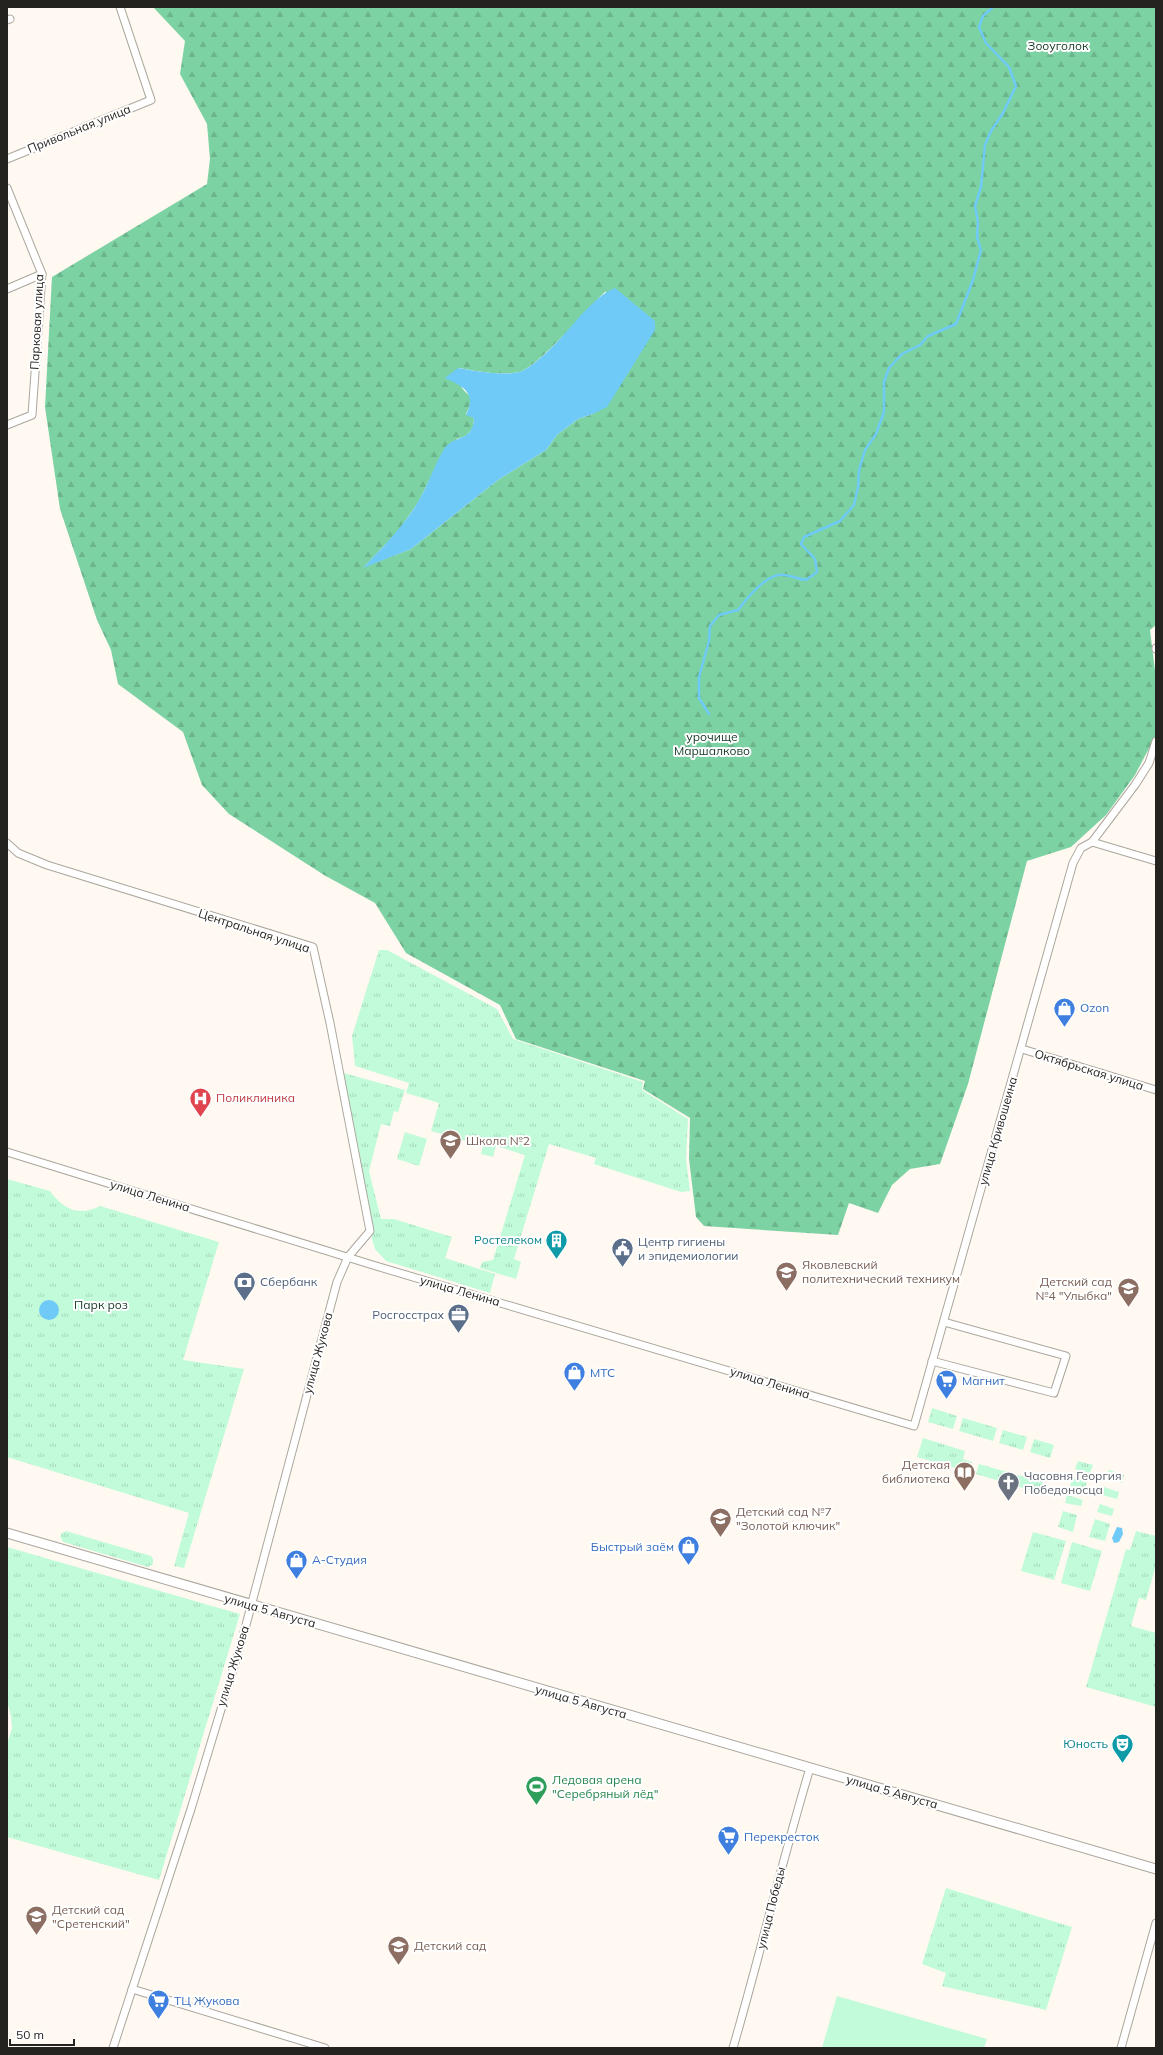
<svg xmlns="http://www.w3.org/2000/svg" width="1163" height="2055" viewBox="0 0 1163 2055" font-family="Mulish,sans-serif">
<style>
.grass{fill:url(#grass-tufts)}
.forest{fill:url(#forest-firs);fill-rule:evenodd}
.garden{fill:#c1fbd9}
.water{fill:#6fcaf7}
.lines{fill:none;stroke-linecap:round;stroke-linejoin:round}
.stream{stroke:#6fcaf7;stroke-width:2.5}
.minor-casing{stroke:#aba69e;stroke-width:9}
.tertiary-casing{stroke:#aba69e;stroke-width:11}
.minor{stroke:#fff;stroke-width:7}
.tertiary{stroke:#fff;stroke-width:9}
.labels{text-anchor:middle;stroke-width:4;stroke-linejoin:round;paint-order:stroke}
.park-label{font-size:12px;fill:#123825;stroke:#fff}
.street-label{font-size:12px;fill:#252320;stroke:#fff}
.shop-label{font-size:12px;fill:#366cbe;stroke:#fff;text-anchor:start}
.health-label{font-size:12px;fill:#be3a42;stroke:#fff;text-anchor:start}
.education-label{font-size:12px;fill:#785e54;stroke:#fff;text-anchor:start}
.culture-label{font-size:12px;fill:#0d838f;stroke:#fff;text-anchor:end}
.service-label{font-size:12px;fill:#4e5e75;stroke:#fff;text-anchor:start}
.worship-label{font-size:12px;fill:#5b616d;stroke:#fff;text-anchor:start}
.leisure-label{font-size:12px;fill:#27864d;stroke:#fff;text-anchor:start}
</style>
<defs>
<pattern id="grass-tufts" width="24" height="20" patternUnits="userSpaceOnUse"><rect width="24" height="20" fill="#c1fbd9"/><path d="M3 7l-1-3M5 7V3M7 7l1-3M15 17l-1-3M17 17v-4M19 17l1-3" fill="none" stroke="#a6d7ba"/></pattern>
<pattern id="forest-firs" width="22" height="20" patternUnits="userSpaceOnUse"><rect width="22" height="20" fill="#7cd2a3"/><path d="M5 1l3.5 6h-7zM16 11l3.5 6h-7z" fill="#6bb48c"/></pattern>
</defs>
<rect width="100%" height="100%" fill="#fff9f1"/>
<!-- grass -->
<g class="grass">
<path d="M379,950H387L497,1009L513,1039L643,1082L642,1090L688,1119L686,1159L690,1191L681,1192L594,1164L596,1158L549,1144L514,1259L521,1262L516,1279L480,1268L482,1262L493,1260L525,1155L496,1146L493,1157L481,1154L483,1146L431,1131L439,1103L406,1093L409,1083L355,1066L352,1036Z"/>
<path d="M340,1072L405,1090L398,1112L394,1111L390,1126L381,1124L369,1171L381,1219H394L452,1237L445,1258L495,1274L490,1293L386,1261L375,1249L372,1239Z"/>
<path d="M405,1132L427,1139L419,1166L397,1159Z"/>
<path d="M7,1179L50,1191C63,1209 79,1217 100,1206L219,1242L183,1360L244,1369L184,1568L174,1566L189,1513L7,1457Z"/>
<path d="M932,1408L957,1416L953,1429L928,1422Z"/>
<path d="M963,1418L997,1428L993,1441L959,1431Z"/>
<path d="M1003,1430L1027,1437L1023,1450L999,1443Z"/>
<path d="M923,1438L965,1451L963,1459L972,1462L969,1472L917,1457Z"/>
<path d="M1034,1439L1054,1445L1050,1458L1030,1452Z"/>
<path d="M1078,1461L1093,1465L1090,1473L1075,1469Z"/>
<path d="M979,1464L1043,1482L1040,1493L976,1474Z"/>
<path d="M1109,1470L1124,1475L1122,1483L1107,1478Z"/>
<path d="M1073,1478L1087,1482L1085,1489L1070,1486Z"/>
<path d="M1104,1487L1119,1492L1117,1499L1102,1495Z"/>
<path d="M1067,1495L1083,1500L1081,1506L1065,1503Z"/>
<path d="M1100,1504L1114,1509L1112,1516L1097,1512Z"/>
<path d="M1063,1511L1077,1515L1073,1532L1058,1527Z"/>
<path d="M1095,1519L1110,1524L1105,1541L1089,1537Z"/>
<path d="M66,1531L151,1556L153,1559V1564L148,1567L63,1542L60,1536L62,1533Z"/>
<path d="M1136,1531L1156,1536V1565L1146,1600L1139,1598L1131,1626L1156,1633V1707L1086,1687L1126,1549L1130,1550Z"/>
<path d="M1033,1532L1066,1541L1054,1580L1021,1571Z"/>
<path d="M1072,1542L1102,1551L1090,1591L1061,1583Z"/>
<path d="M7,1547L240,1614L159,1880L7,1837V1744L12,1728L11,1716L7,1701Z"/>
<path d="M946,1888L1072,1927L1046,2010L942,1986L946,1973L922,1964Z"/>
</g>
<!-- forest -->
<path class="forest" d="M153,7H1156V625L1150,630L1156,679V735L1135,775L1106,815L1071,847L1027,861L968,1084L940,1164L910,1169L892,1185L878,1213L849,1203L838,1235L704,1226L696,1217L689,1159L690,1118L643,1089L645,1081L516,1039L500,1005L406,953L375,903L324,875L229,814L202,785L183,732L118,684L111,650L97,620L60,509L45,407L52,277L207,184L210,159L207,124L180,74L185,41ZM606,291L593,414L578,419L557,435L546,450L498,480L411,549L364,567L399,530L419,501L438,462L457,439L466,436L473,428L474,418L466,414C477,392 466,398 460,384C458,379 459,373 458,368C477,371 500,376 519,372C539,367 587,308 606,291Z"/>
<!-- garden -->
<path class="garden" d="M837,1996L987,2039L984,2048H822Z"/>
<!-- water -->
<g class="water">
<path d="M615,288L655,321V330L607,407L593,414L578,419L557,435L546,450L498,480L411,549L363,568C383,547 403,527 418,502C428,485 434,466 444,449C454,434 473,443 474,418L466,415C477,393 463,386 445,378L458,368C475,371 502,376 519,372C537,367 569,329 582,314C592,304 602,293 615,288Z"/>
<circle cx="49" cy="1310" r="10"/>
<path d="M1117,1527L1122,1528L1123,1534L1119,1542L1114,1543L1112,1538Z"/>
</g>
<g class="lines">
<!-- stream -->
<path class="stream" d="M709,714L699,698V677L709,641L710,626L719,615L738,610C747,598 767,572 784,575C792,576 798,579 806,580L817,572L815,559L801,544L804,537L840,521L854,505L858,487L859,470L865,450L876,434L884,412V382L889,368L902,354L920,345L928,336L956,324L973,280L981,250L977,237L978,222L975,206L981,187L985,145L991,131L1003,113L1016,86L1009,67L986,43L979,27L983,16L993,7"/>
<defs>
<g id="minor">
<path d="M7,20L10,19"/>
<path d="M7,159L151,100L120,7"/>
<path d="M7,188L42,274L32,415L7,425"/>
<path d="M7,289L42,274"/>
<path d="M1156,648V649"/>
<path d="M1092,842L1156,861"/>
<path d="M7,843L18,853L47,865L313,947L330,1023L370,1231L348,1257L337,1282L242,1640L191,1809L113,2048"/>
<path d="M1022,1049L1156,1090"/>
<path d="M7,1152L376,1266L914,1426L1073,863L1081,848L1092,842L1135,785L1149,763L1156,741"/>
<path d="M932,1361L1054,1393L1066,1356L944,1322"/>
<path d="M132,1989L325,2048"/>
<path d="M733,2048C760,1955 782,1861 810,1768"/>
<path d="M1121,2048L1156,1923"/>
</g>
<path id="tertiary" d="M7,1533L1156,1869"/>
</defs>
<!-- minor casing -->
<use href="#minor" class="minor-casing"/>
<!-- tertiary casing -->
<use href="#tertiary" class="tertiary-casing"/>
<!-- minor -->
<use href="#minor" class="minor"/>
<!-- tertiary -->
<use href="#tertiary" class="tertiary"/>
</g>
<!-- icons -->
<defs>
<symbol id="shop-pin" viewBox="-11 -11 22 30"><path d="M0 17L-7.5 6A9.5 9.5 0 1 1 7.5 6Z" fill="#3f7fe0" stroke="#fff"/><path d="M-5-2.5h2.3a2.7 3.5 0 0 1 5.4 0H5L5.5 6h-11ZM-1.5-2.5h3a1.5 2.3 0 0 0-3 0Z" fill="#fff"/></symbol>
<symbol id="hospital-pin" viewBox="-11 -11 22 30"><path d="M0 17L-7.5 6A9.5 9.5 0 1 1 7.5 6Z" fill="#e0444e" stroke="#fff"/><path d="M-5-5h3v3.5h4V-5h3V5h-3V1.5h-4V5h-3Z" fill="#fff"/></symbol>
<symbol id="school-pin" viewBox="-11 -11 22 30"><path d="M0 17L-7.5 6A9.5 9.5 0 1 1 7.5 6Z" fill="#8d6e63" stroke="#fff"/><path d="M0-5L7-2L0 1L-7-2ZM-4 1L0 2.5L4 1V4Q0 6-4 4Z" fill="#fff"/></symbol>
<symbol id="building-pin" viewBox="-11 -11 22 30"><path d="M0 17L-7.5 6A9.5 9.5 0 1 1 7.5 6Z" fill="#0f9aa8" stroke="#fff"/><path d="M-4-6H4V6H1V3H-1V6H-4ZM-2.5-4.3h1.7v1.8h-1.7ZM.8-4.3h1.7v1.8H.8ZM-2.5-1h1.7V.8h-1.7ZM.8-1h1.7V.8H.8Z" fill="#fff"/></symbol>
<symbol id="civic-pin" viewBox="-11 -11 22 30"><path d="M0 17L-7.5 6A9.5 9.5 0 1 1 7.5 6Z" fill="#5c6f8a" stroke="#fff"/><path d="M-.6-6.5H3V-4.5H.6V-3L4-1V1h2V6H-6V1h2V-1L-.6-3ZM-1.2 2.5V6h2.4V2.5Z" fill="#fff"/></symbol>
<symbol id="university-pin" viewBox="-11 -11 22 30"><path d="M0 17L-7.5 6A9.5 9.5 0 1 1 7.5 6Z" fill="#8d6e63" stroke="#fff"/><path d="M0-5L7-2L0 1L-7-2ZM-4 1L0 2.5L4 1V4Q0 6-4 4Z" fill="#fff"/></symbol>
<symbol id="bank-pin" viewBox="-11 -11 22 30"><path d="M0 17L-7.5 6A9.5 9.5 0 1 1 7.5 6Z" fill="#5c6f8a" stroke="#fff"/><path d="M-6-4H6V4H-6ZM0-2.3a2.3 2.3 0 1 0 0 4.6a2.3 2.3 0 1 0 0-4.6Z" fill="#fff"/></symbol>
<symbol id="office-pin" viewBox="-11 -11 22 30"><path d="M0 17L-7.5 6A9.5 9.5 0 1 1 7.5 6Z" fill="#5c6f8a" stroke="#fff"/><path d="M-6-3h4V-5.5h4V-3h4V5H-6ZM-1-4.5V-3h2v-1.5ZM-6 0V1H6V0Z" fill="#fff"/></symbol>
<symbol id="supermarket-pin" viewBox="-11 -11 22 30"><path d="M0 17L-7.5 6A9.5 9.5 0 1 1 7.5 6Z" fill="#3f7fe0" stroke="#fff"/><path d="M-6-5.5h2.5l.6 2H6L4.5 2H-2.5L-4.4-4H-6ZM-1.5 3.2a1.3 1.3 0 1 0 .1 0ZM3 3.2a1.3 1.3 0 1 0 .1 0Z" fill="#fff"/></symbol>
<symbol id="library-pin" viewBox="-11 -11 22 30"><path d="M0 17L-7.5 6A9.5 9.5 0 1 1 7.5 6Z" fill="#8d6e63" stroke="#fff"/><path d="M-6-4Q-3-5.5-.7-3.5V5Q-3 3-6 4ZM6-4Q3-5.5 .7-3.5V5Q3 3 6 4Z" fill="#fff"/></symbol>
<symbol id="church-pin" viewBox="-11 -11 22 30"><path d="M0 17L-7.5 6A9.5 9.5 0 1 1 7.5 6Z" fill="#6b7280" stroke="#fff"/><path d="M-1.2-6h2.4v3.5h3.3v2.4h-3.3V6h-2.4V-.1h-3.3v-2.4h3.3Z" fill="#fff"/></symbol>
<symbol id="theatre-pin" viewBox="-11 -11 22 30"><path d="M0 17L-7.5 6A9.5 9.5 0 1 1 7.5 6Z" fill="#0f9aa8" stroke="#fff"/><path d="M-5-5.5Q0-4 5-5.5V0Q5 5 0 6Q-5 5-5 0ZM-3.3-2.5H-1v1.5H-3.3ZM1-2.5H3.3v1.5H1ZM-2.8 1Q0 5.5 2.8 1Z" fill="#fff"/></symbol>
<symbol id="stadium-pin" viewBox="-11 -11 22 30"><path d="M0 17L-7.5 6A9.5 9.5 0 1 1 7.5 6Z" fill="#2e9e5b" stroke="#fff"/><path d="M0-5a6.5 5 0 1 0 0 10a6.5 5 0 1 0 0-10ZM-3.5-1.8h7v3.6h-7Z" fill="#fff"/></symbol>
</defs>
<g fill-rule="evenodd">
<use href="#shop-pin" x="1052" y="996" width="25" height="34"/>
<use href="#hospital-pin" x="188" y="1086" width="25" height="34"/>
<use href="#school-pin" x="438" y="1128" width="25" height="34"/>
<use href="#building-pin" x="544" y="1228" width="25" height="34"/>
<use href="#civic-pin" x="610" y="1236" width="25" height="34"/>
<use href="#university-pin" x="774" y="1260" width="25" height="34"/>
<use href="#bank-pin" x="232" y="1270" width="25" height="34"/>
<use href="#school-pin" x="1116" y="1276" width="25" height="34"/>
<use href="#office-pin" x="446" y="1302" width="25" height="34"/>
<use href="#shop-pin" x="562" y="1360" width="25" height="34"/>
<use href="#supermarket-pin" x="934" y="1368" width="25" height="34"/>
<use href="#library-pin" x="952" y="1460" width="25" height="34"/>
<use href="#church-pin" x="996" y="1470" width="25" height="34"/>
<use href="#school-pin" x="708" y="1506" width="25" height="34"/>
<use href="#shop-pin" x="676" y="1534" width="25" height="34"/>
<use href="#shop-pin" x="284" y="1548" width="25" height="34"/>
<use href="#theatre-pin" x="1110" y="1732" width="25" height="34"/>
<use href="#stadium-pin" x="524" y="1774" width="25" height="34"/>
<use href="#supermarket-pin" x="716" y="1824" width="25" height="34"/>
<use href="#school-pin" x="24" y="1904" width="25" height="34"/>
<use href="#school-pin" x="386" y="1934" width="25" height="34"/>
<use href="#supermarket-pin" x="146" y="1988" width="25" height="34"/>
</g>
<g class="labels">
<!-- park labels -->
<g class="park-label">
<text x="1058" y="50">Зооуголок</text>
<text x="712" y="741">урочище<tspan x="712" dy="14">Маршалково</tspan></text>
<text x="101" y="1309">Парк роз</text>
</g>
<!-- street labels -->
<g class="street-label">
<text transform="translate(79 129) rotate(-22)" y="4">Привольная улица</text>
<text transform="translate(37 322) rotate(-87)" y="4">Парковая улица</text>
<text transform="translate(254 931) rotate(18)" y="4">Центральная улица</text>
<text transform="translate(1089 1070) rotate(17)" y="4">Октябрьская улица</text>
<text transform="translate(998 1131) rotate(-74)" y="4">улица Кривошеина</text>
<text transform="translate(150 1196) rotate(17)" y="4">улица Ленина</text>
<text transform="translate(460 1291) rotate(16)" y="4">улица Ленина</text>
<text transform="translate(318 1353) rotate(-75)" y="4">улица Жукова</text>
<text transform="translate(770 1383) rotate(17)" y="4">улица Ленина</text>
<text transform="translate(270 1611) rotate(16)" y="4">улица 5 Августа</text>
<text transform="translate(233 1666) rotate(-73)" y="4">улица Жукова</text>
<text transform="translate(581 1702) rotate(16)" y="4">улица 5 Августа</text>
<text transform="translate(892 1792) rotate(16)" y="4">улица 5 Августа</text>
<text transform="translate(771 1908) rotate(-76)" y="4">улица Победы</text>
</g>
<!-- shop labels -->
<g class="shop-label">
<text x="1080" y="1012">Ozon</text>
<text x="590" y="1377">МТС</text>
<text x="962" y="1385">Магнит</text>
<text x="674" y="1551" text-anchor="end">Быстрый заём</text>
<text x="312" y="1564">А-Студия</text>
<text x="744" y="1841">Перекресток</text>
<text x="174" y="2005">ТЦ Жукова</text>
</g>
<!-- health labels -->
<g class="health-label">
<text x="216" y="1102">Поликлиника</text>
</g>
<!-- education labels -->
<g class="education-label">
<text x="466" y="1145">Школа №2</text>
<text x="802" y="1269">Яковлевский<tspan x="802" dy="14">политехнический техникум</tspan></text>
<text x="1112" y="1286" text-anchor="end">Детский сад<tspan x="1112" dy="14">№4 "Улыбка"</tspan></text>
<text x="950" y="1469" text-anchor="end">Детская<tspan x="950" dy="14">библиотека</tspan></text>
<text x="736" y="1516">Детский сад №7<tspan x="736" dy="14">"Золотой ключик"</tspan></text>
<text x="52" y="1914">Детский сад<tspan x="52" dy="14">"Сретенский"</tspan></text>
<text x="414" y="1950">Детский сад</text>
</g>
<!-- culture labels -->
<g class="culture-label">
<text x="542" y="1244">Ростелеком</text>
<text x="1108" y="1748">Юность</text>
</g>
<!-- service labels -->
<g class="service-label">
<text x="638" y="1246">Центр гигиены<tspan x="638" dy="14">и эпидемиологии</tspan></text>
<text x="260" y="1286">Сбербанк</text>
<text x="444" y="1319" text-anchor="end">Росгосстрах</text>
</g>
<!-- worship labels -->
<g class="worship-label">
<text x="1024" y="1480">Часовня Георгия<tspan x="1024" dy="14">Победоносца</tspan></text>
</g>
<!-- leisure labels -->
<g class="leisure-label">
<text x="552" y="1784">Ледовая арена<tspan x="552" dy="14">"Серебряный лёд"</tspan></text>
</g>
</g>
<!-- border -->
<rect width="1163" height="2055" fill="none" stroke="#252320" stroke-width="16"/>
<!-- scale -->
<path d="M10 2039v6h64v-6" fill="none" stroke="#252320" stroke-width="2"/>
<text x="16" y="2039" font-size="12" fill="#252320" stroke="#ffffff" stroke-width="3" paint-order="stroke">50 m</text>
</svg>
